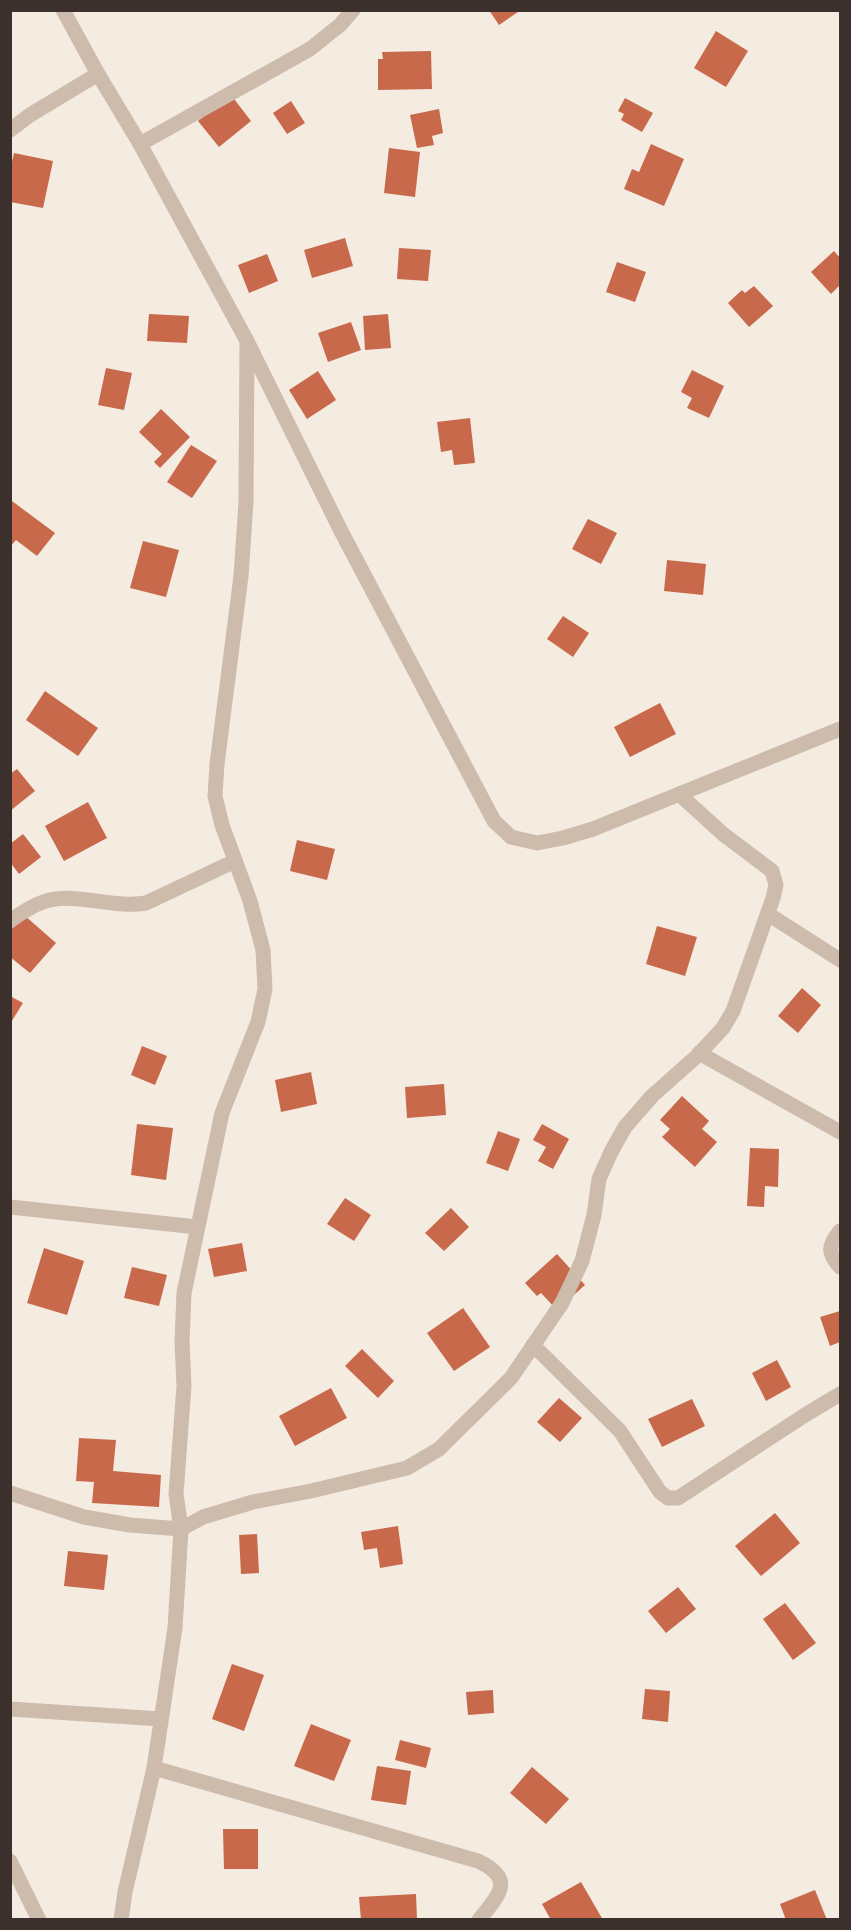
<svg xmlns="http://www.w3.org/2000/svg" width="851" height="1930" viewBox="0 0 851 1930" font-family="Poppins,sans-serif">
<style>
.building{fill:#c8694b}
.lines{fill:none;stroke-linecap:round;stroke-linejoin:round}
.minor{stroke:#cdbbac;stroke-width:15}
</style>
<rect width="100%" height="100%" fill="#f4ebe1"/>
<!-- building -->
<g class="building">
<path d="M489,10H521L499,25Z"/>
<path d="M716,31L748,51L726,87L694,68Z"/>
<path d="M431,51L432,89L378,90V59H383L382,52Z"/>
<path d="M231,95L251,121L219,147L198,121Z"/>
<path d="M625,98L653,113L642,132L621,120L624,114L618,111Z"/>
<path d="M291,101L305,123L287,134L273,113Z"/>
<path d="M439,109L443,133L432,136L434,145L417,148L410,115Z"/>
<path d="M651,144L684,159L664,206L624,189L632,169L639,172Z"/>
<path d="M389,148L420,152L415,197L384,193Z"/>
<path d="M14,153L53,161L43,208L10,202V170Z"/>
<path d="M345,238L353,266L312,278L304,250Z"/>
<path d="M399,248L431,250L428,281L397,279Z"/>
<path d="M834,251L840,258V285L831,294L811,272Z"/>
<path d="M267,254L278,281L249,293L238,265Z"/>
<path d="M617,262L646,272L635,302L606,292Z"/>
<path d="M754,286L773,306L749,327L728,303L742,290L745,293Z"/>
<path d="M149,314L189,316L187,343L147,341Z"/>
<path d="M388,314L391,348L365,350L363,316Z"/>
<path d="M351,322L361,350L328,362L318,333Z"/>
<path d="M106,368L132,373L124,410L98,405Z"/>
<path d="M692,370L724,386L709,418L687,408L692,398L681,392Z"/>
<path d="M318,371L336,400L307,419L289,390Z"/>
<path d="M161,409L190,437L160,468L154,462L162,454L139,432Z"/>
<path d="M470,418L475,463L454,465L452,450L441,452L437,422Z"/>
<path d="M191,445L217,461L192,498L167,482Z"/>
<path d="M12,501L55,533L37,556L16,540L10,547V503Z"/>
<path d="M588,519L617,533L601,564L572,549Z"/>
<path d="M143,541L179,550L166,597L130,588Z"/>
<path d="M667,560L706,564L703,595L664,591Z"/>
<path d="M563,616L589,633L573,657L547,639Z"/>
<path d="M45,691L98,728L78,756L26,720Z"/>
<path d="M660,703L676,734L630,757L614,727Z"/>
<path d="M17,769L35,791L10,811V774Z"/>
<path d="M88,802L107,838L64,861L45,826Z"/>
<path d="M23,834L41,857L19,874L10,862V844Z"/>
<path d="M297,840L335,849L327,880L290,871Z"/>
<path d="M24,915L56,943L30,973L10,957V931Z"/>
<path d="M657,926L697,937L685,976L646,964Z"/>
<path d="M802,988L821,1005L798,1033L778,1016Z"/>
<path d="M10,996L23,1003L10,1024Z"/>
<path d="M142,1046L167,1056L155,1085L131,1075Z"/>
<path d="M311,1072L317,1104L281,1112L275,1080Z"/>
<path d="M444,1084L446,1115L407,1118L405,1087Z"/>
<path d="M682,1096L709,1121L702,1129L717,1142L695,1167L662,1137L670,1129L660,1120Z"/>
<path d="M137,1124L173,1128L166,1180L131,1175Z"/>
<path d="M542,1124L569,1139L553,1169L538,1161L546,1147L533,1140Z"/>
<path d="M498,1131L520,1139L508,1171L486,1163Z"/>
<path d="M750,1148L779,1149L778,1187L765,1186L764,1207L747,1206Z"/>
<path d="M345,1198L371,1215L354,1241L327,1224Z"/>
<path d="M451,1208L469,1227L444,1251L425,1233Z"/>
<path d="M242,1243L247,1271L214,1277L208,1249Z"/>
<path d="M44,1248L84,1261L67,1315L27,1303Z"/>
<path d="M557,1254L585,1285L557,1310L541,1293L537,1296L525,1283Z"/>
<path d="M132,1267L167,1275L159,1306L124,1298Z"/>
<path d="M463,1308L490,1347L454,1371L427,1333Z"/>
<path d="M840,1311V1342L830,1346L820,1317Z"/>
<path d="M362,1349L394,1381L378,1398L345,1366Z"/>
<path d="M777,1360L791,1387L766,1401L752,1373Z"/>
<path d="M331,1388L347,1418L295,1446L279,1416Z"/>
<path d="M559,1398L582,1418L560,1442L537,1422Z"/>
<path d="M692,1399L705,1426L662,1447L648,1419Z"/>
<path d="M79,1438L116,1440L113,1471L161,1475L159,1507L92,1503L94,1482L76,1481Z"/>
<path d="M775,1513L800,1543L761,1576L735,1546Z"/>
<path d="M398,1526L403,1564L380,1568L377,1548L364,1550L361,1532Z"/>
<path d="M257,1534L259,1573L241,1574L239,1535Z"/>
<path d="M68,1551L108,1555L104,1590L64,1586Z"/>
<path d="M678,1587L696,1609L666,1633L648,1611Z"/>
<path d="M785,1603L816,1643L793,1660L763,1619Z"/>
<path d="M232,1664L264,1675L244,1731L212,1719Z"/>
<path d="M645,1689L670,1691L668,1722L642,1719Z"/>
<path d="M493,1690L494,1713L468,1715L466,1692Z"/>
<path d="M311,1724L351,1740L334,1781L294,1766Z"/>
<path d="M400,1740L431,1748L426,1768L395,1760Z"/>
<path d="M377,1766L411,1771L406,1805L371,1800Z"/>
<path d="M532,1767L569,1799L546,1824L510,1793Z"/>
<path d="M223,1829H258V1869H224Z"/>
<path d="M581,1882L603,1920H551L542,1904Z"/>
<path d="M815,1890L827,1920H786L780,1904Z"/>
<path d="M416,1894L417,1920H361L359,1897Z"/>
</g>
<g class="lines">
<!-- minor -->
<g class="minor">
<path d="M63,10L98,74L140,144L247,341L341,531L494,821L511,837L537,843L563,838L593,829L840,729"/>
<path d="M10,130L30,115L98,74"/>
<path d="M140,144L310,49L340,25L353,10"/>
<path d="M768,914L840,960"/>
<path d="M10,921C21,913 31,906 43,902C75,891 113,909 146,903L235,861"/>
<path d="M699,1053L840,1132"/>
<path d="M10,1207L197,1227"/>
<path d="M840,1231C828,1246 827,1252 840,1267"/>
<path d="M533,1345L620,1431L660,1492L668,1498H678L805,1415L840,1394"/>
<path d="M10,1493L84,1517L130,1525L181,1529L203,1517L253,1502L311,1491L407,1468L439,1449L511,1378L562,1303L582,1261L594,1215L599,1179L611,1152L625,1127L652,1096L697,1056L723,1028L733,1011L773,898L776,885L772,871L723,834L679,794"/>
<path d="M10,1709L161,1719"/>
<path d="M154,1768L478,1861C516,1879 499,1895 479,1920"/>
<path d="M10,1861L39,1920"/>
<path d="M121,1920L125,1892L154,1768L175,1628L181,1529L176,1494L184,1386L182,1342L184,1293L222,1113L258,1022L265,989L263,950L250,901L222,825L215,796L217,764L241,576L246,502L247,341"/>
</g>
</g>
<!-- border -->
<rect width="851" height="1930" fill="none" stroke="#3b302b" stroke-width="24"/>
</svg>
